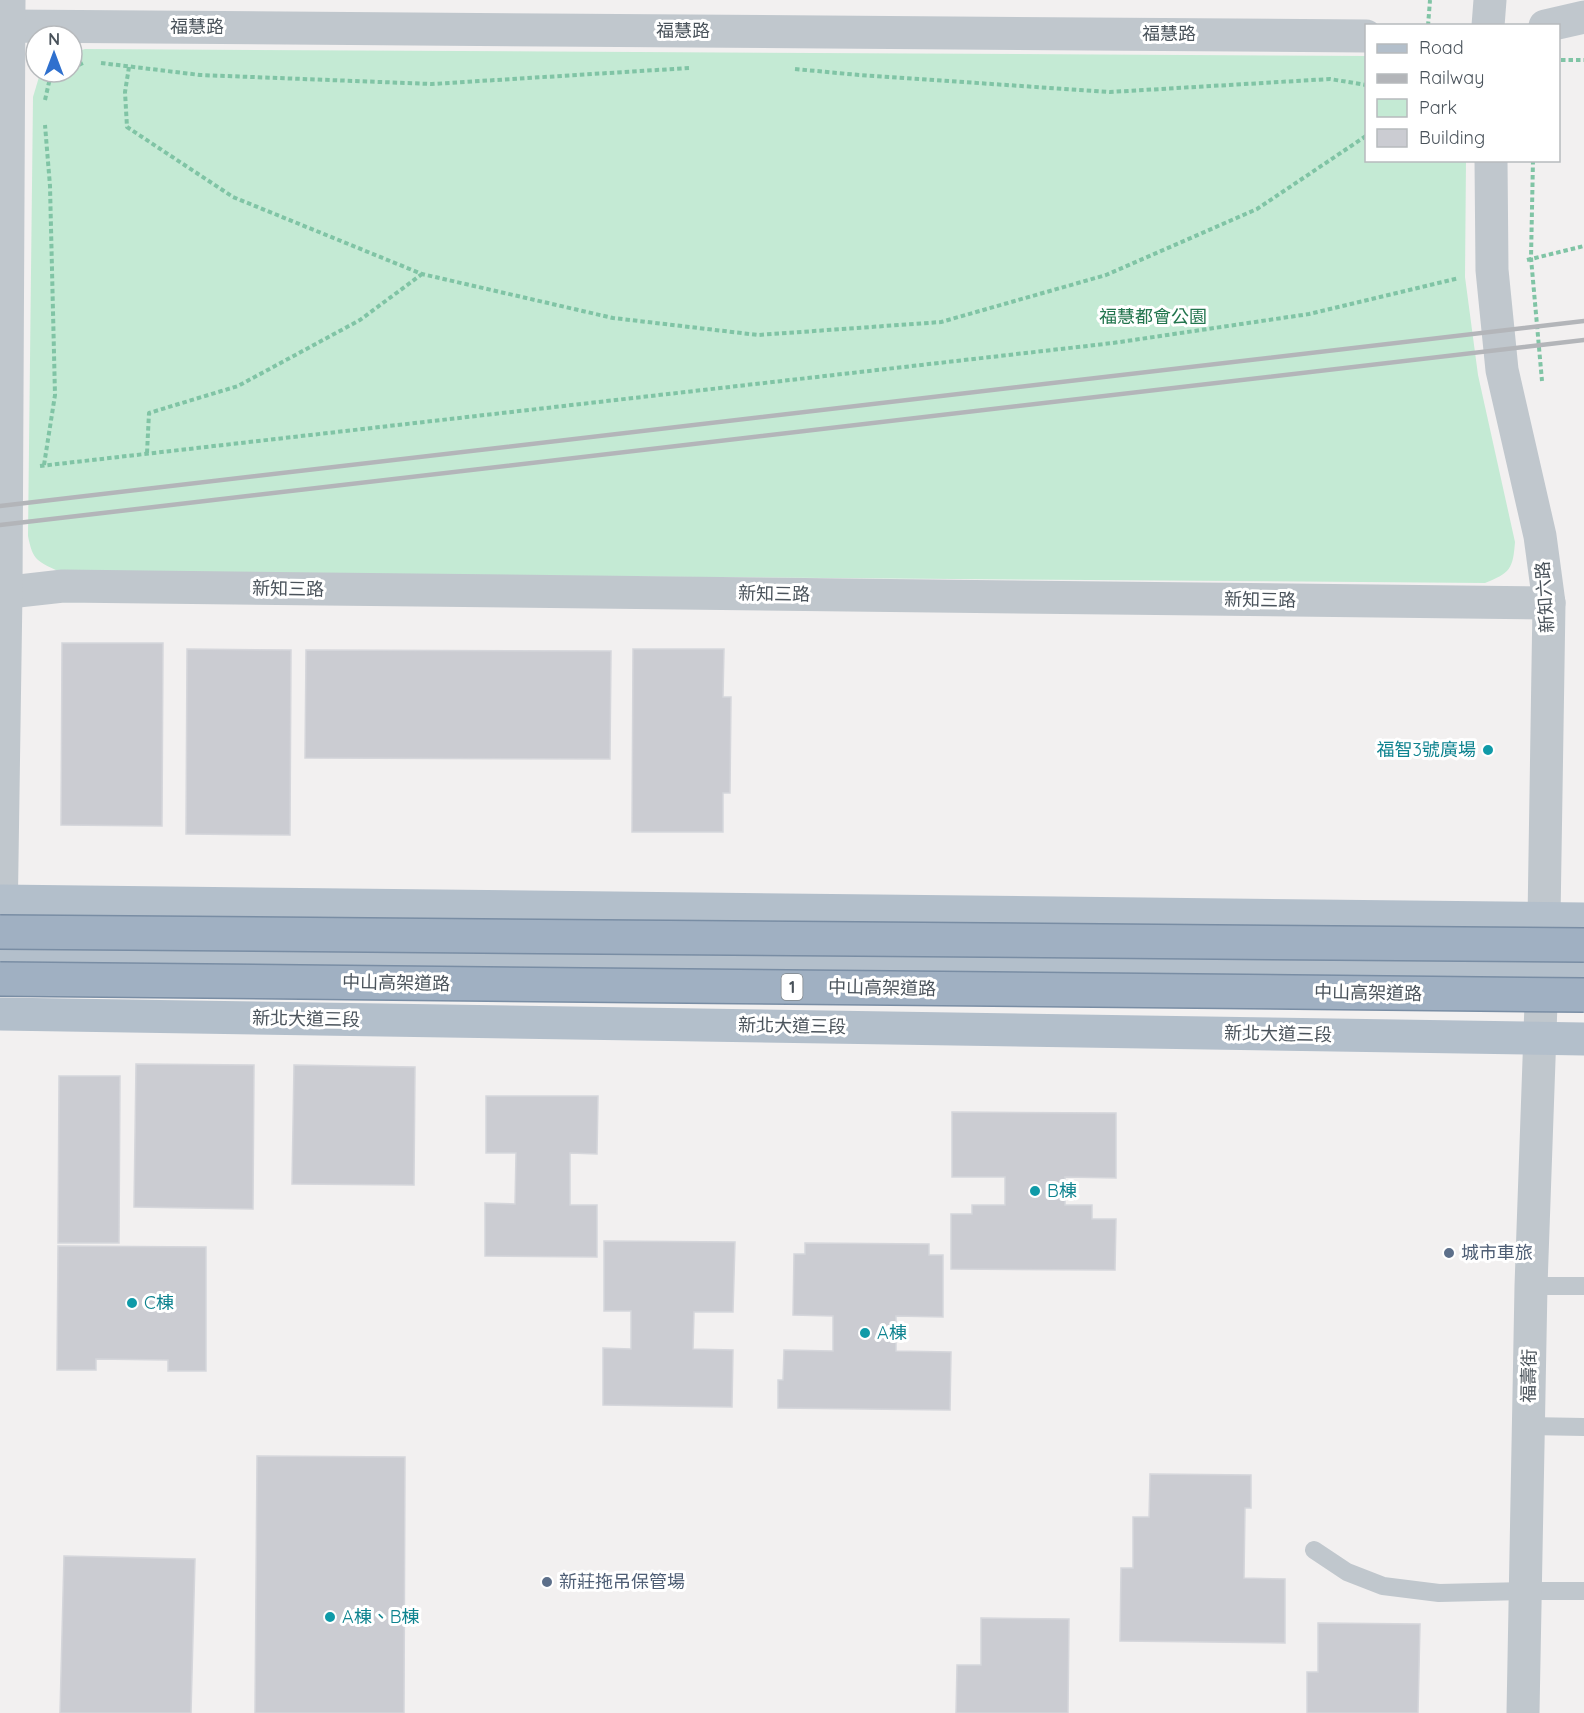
<svg xmlns="http://www.w3.org/2000/svg" width="1584" height="1713" viewBox="0 0 1584 1713" font-family="Quicksand,'Noto Sans TC',sans-serif">
<style>
.green{fill:#c4ead4}
.building{fill:#cbccd2;stroke:#d5d6db;stroke-width:1.5}
.lines{fill:none;stroke-linecap:round;stroke-linejoin:round}
.path{stroke:#80c4a5;stroke-width:4;stroke-dasharray:4.5 3;stroke-linecap:butt}
.service{stroke:#c0c7cd;stroke-width:18}
.minor{stroke:#c0c7cd;stroke-width:33}
.primary{stroke:#b3bfcb;stroke-width:33}
.rail{stroke:#b3b5b9;stroke-width:4.5}
.trunk-bridge-casing{stroke:#798da4;stroke-width:36;stroke-linecap:butt}
.trunk-bridge{stroke:#a0b0c2;stroke-width:33}
.culture-dot{fill:#0f9aa8;stroke:#fff;stroke-width:2}
.service-dot{fill:#5c6f8a;stroke:#fff;stroke-width:2}
.labels{text-anchor:middle;stroke-width:6;stroke-linejoin:round;paint-order:stroke}
.shield{fill:#fff;stroke:#80878c;stroke-width:1.5}
.shield-label{font-size:16px;font-weight:bold;fill:#4a535b}
.street-label{font-size:18px;fill:#4a535b;stroke:#fff}
.park-label{font-size:18px;fill:#23754e;stroke:#fff}
.culture-label{font-size:18px;fill:#0d838f;stroke:#fff;text-anchor:start}
.service-label{font-size:18px;fill:#4e5e75;stroke:#fff;text-anchor:start}
</style>
<rect width="100%" height="100%" fill="#f2f0f0"/>
<!-- green -->
<path class="green" d="M85,49L1366,56V160L1466,161L1465,277L1478,375L1515,542C1513,569 1510,573 1485,583L60,572C37,561 33,561 28,536L33,97L39,77L44,72H72V53Z"/>
<!-- building -->
<g class="building">
<path d="M62,643H163L162,826L61,825Z"/>
<path d="M187,649L291,650L290,835L186,834Z"/>
<path d="M633,649H724L723,697H731L730,793H723V832H632Z"/>
<path d="M306,650L611,651L610,759L305,758Z"/>
<path d="M136,1064L254,1065L253,1209L134,1207Z"/>
<path d="M294,1065L415,1067L414,1185L292,1184Z"/>
<path d="M59,1076H120L119,1243H58Z"/>
<path d="M486,1096H598L597,1154L570,1153V1205H597V1257L485,1256V1203L515,1204L516,1153H486Z"/>
<path d="M952,1112L1116,1113V1178L1065,1177V1205H1092V1219H1116L1115,1270L951,1269V1214H972V1205H1005V1177H952Z"/>
<path d="M604,1241L735,1242L733,1312H694L693,1349L733,1350L732,1407L603,1405V1348L631,1349V1311H604Z"/>
<path d="M805,1243L929,1244V1255H943V1317L896,1316V1351L951,1352L950,1410L778,1408V1380H783L784,1350L833,1351V1316L793,1315L794,1254H805Z"/>
<path d="M58,1246L206,1247V1371H168V1360L96,1359V1370H57Z"/>
<path d="M257,1456L405,1457L404,1713H255Z"/>
<path d="M1150,1474L1251,1475V1508H1245L1244,1578L1285,1579V1643L1120,1641L1121,1568H1133V1517H1149Z"/>
<path d="M64,1556L195,1559L191,1713H60Z"/>
<path d="M981,1618L1069,1619L1068,1713H956L957,1665H981Z"/>
<path d="M1318,1623L1420,1624L1418,1713H1307V1672H1318Z"/>
</g>
<g class="lines">
<!-- path -->
<g class="path">
<path d="M1428,26L1430,0"/>
<path d="M1561,60H1584"/>
<path d="M101,63L200,75L432,84L689,68"/>
<path d="M129,67L125,92L127,127L233,197L422,274L613,318L758,335L941,322L1106,275L1257,209L1366,136"/>
<path d="M72,68L85,62"/>
<path d="M795,69L859,75L1110,92L1330,79L1366,85"/>
<path d="M45,100L50,78L63,72"/>
<path d="M1533,160L1531,258L1542,381"/>
<path d="M1527,260L1584,246"/>
<path d="M147,453L149,413L238,386L360,320L422,274"/>
<path d="M44,465L55,395L50,186L45,125"/>
<path d="M40,466L1113,343L1309,314L1459,278"/>
</g>
<!-- service -->
<g class="service">
<path d="M1531,1286H1584"/>
<path d="M1528,1426L1584,1427"/>
<path d="M1314,1550L1347,1572L1383,1586L1439,1593L1525,1591H1584"/>
</g>
<!-- minor -->
<g class="minor">
<path d="M1488,26L1490,0"/>
<path d="M1545,26L1584,17"/>
<path d="M0,29L8,26L1366,36"/>
<path d="M1491,160L1492,270L1502,370L1540,536L1549,603L1544,919L1531,1286L1523,1713"/>
<path d="M0,593L63,586L1549,603"/>
<path d="M1,928L6,592L9,0"/>
</g>
<!-- primary -->
<g class="primary">
<path d="M0,901L1584,919"/>
<path d="M0,954L1584,973"/>
<path d="M0,1014L1584,1039"/>
</g>
<!-- rail -->
<g class="rail">
<path d="M0,506L1584,321"/>
<path d="M0,525L1584,340"/>
</g>
<defs>
<g id="trunk-bridge">
<path d="M0,932L1584,945"/>
<path d="M0,979L1584,995"/>
</g>
</defs>
<!-- trunk-bridge casing -->
<use href="#trunk-bridge" class="trunk-bridge-casing"/>
<!-- trunk-bridge -->
<use href="#trunk-bridge" class="trunk-bridge"/>
</g>
<!-- markers -->
<g class="culture-dot">
<circle cx="1488" cy="750" r="6"/>
<circle cx="1035" cy="1191" r="6"/>
<circle cx="132" cy="1303" r="6"/>
<circle cx="865" cy="1333" r="6"/>
<circle cx="330" cy="1617" r="6"/>
</g>
<g class="service-dot">
<circle cx="1449" cy="1253" r="6"/>
<circle cx="547" cy="1582" r="6"/>
</g>
<g class="labels">
<!-- shield labels -->
<rect class="shield" x="781.5" y="974" width="21" height="26" rx="4.5"/>
<g class="shield-label">
<text x="792" y="993">1</text>
</g>
<!-- street labels -->
<g class="street-label">
<text x="197" y="33">福慧路</text>
<text x="683" y="37">福慧路</text>
<text x="1169" y="40">福慧路</text>
<text transform="translate(288 589) rotate(1)" y="6">新知三路</text>
<text transform="translate(774 594) rotate(1)" y="6">新知三路</text>
<text transform="translate(1545 597) rotate(-94)" y="6">新知六路</text>
<text transform="translate(1260 600) rotate(1)" y="6">新知三路</text>
<text transform="translate(396 983) rotate(1)" y="6">中山高架道路</text>
<text transform="translate(882 988) rotate(1)" y="6">中山高架道路</text>
<text transform="translate(1368 993) rotate(1)" y="6">中山高架道路</text>
<text transform="translate(306 1019) rotate(1)" y="6">新北大道三段</text>
<text transform="translate(792 1026) rotate(1)" y="6">新北大道三段</text>
<text transform="translate(1278 1034) rotate(1)" y="6">新北大道三段</text>
<text transform="translate(1529 1376) rotate(-89)" y="6">福壽街</text>
</g>
<!-- park labels -->
<g class="park-label">
<text x="1153" y="323">福慧都會公園</text>
</g>
<!-- culture labels -->
<g class="culture-label">
<text x="1476" y="756" text-anchor="end">福智3號廣場</text>
<text x="1047" y="1197">B棟</text>
<text x="144" y="1309">C棟</text>
<text x="877" y="1339">A棟</text>
<text x="342" y="1623">A棟、B棟</text>
</g>
<!-- service labels -->
<g class="service-label">
<text x="1461" y="1259">城市車旅</text>
<text x="559" y="1588">新莊拖吊保管場</text>
</g>
</g>
<!-- legend -->
<rect x="1365" y="24" width="195" height="138" fill="#ffffff" stroke="#b7babd" stroke-width="1.5"/>
<rect x="1377" y="44" width="30" height="9" fill="#b3bfcb" stroke="#b7babd" stroke-width="1.5"/>
<text x="1419" y="54" font-size="18" fill="#4a535b">Road</text>
<rect x="1377" y="74" width="30" height="9" fill="#b3b5b9" stroke="#b7babd" stroke-width="1.5"/>
<text x="1419" y="84" font-size="18" fill="#4a535b">Railway</text>
<rect x="1377" y="99" width="30" height="18" fill="#c4ead4" stroke="#b7babd" stroke-width="1.5"/>
<text x="1419" y="114" font-size="18" fill="#4a535b">Park</text>
<rect x="1377" y="129" width="30" height="18" fill="#cbccd2" stroke="#b7babd" stroke-width="1.5"/>
<text x="1419" y="144" font-size="18" fill="#4a535b">Building</text>
<!-- north arrow -->
<g transform="translate(54 54)"><circle r="28" fill="#ffffff" stroke="#b7babd" stroke-width="1.5"/>
<path d="M0-4.5L10 22L0 15L-10 22Z" fill="#2f70ce"/>
<text y="-9" font-size="16" font-weight="bold" text-anchor="middle" fill="#4a535b">N</text>
</g>
</svg>
